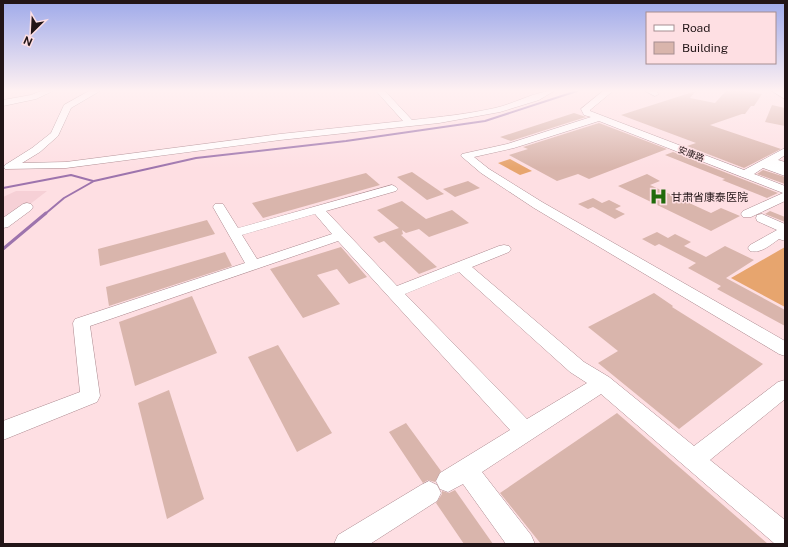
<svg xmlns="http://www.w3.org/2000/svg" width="788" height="547" viewBox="0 0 788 547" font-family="'Public Sans','Noto Sans SC',sans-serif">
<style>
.built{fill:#f6d0d6}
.green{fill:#e7a56e}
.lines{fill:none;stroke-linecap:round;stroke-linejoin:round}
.stream-far1{stroke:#9d74ad;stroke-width:2}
.stream{stroke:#9d74ad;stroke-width:3}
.building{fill:#d9b5ac}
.minor-casing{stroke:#ac898f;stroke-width:1}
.minor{fill:#fff;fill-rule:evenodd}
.labels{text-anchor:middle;stroke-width:3;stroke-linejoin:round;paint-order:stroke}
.far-street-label{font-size:9px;fill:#221517;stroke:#fedfe3}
.poi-label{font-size:11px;fill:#221517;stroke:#fedfe3;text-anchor:start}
</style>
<rect width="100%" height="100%" fill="#fedfe3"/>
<!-- built -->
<path class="built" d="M16,191H47L3,225V197Z"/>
<!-- green -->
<g class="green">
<path d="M510,159L532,171L520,175L498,163Z"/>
<path d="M785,247V307L731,278Z"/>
</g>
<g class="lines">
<!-- stream-far1 -->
<g class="stream-far1">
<path d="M3,188L71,175L93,181"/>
<path d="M45,214L64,198L94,181L196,158L346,141L485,121L577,91"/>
</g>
<!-- stream -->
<path class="stream" d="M3,249L46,213"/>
</g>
<!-- building -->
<g class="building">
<path d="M696,91L690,98L715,103L726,91H745L762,94L754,106H751L745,114H742L710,125L781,149L744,168L687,146L696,143L621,115Z"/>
<path d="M772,105L785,108V126L765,122Z"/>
<path d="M574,113L586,117L511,141L500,137Z"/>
<path d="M599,123L667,149L589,179L578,174L557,181L509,155L528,149L523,147Z"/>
<path d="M673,152L778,193L767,198L722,180L725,179L665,155Z"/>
<path d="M763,170L785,177V184L757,174Z"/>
<path d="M412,172L444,194L427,200L397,177Z"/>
<path d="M366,173L380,185L263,218L252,203Z"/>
<path d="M647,174L660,181L650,185L711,213L721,208L740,216L711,231L618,186Z"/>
<path d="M468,181L480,188L455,197L443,189Z"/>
<path d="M593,198L602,203L609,200L621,206L615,209L625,214L615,219L593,207L588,209L578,204Z"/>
<path d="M402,201L426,219L452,210L469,223L429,237L419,229L406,233L402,230L403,234L401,235L437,267L419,274L384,241L379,243L373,237L399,228L377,210Z"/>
<path d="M770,211L785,217V222L765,214Z"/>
<path d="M207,220L215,234L100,266L98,249Z"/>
<path d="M657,232L668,238L675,234L691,242L684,246L706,257L725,246L754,260L726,278L785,310V326L717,289L721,286L688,268L696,263L659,244L655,246L642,239Z"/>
<path d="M341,247L367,277L349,284L337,269L317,275L340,304L303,318L270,269Z"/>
<path d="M225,252L232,266L109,306L106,287Z"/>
<path d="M654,293L673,306L672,307L763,364L679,429L598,363L618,351L588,327Z"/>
<path d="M192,296L217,353L135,386L119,322Z"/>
<path d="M278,345L332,433L297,452L248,357Z"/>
<path d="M169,390L204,499L167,519L138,403Z"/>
<path d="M617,413L768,544H541L500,493Z"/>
<path d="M406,423L441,471L435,482L428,480L423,483L389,432Z"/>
<path d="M455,490L493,544H464L436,503L442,494V491L449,493Z"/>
</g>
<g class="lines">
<defs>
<g id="minor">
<path d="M41,91H53L36,99L3,106V100L31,95Z"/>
<path d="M89,91H100L71,108L58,136L40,152L22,163L66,162L280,134L403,121L376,91H385L412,120C440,117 468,114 495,108C514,104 535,91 554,91L539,100L500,112L439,123L280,140L66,168L5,169L4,167L5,165L32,148L51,133L64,105Z"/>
<path d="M603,91H613L590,110V111L744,170L785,148V155L778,160L785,162V176L763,168L754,174L785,186V201L751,217H743L741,214L743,211L783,193L599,121L514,148L474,157L489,169L542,202L785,341V356L779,354L534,208L481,173L461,156L462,154L507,144L591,117L584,115L581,109Z"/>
<path d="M645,91H656L659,94L655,96Z"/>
<path d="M772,91H782L785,93V99Z"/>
<path d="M392,185L396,187L398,189L396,191L326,211L397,286L499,246L504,245L509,246L511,249L509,252L472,267L584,362L609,377L694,446L778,382L785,380V399L710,460L785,520V544H775L601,394L482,472L531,535L535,544H506L463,484L448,492L440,489L436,481L440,473L510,430L338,241L90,326L100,396L97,402L3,440V421L80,392L73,323L75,319L245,263L213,207L215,204H223L238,228ZM315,214L332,234L257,259L242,235ZM459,272L570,372L587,383L527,419L405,294Z"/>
<path d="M27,203L31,204L33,207L31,210L8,227L3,228V218L23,204Z"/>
<path d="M762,214L785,224V241L779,239C770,245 761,254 750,251L748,248L750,245L777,230L757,221L756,218L757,215Z"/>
<path d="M429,481L437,485L441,493L437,501L370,544H334L338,535L421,485Z"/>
</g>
</defs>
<!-- minor casing -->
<use href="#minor" class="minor-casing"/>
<!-- minor -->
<use href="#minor" class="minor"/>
</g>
<!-- sky -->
<linearGradient id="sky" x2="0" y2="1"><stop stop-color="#9faaea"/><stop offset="0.54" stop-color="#fff1f2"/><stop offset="1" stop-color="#fff1f2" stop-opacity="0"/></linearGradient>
<rect width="788" height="168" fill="url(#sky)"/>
<!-- icons -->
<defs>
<symbol id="hospital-bare" viewBox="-9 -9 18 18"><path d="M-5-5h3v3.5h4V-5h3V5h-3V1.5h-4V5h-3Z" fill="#206b0b" stroke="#fedfe3" stroke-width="2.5" paint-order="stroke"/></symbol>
</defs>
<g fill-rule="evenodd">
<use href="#hospital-bare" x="646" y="184" width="25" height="25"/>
</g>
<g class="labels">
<!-- far-street labels -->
<g class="far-street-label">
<text transform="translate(691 154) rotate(21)" y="3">安康路</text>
</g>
<!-- poi labels -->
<g class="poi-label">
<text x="671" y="201">甘肃省康泰医院</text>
</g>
</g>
<!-- border -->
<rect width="788" height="547" fill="none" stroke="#221517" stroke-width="8"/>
<!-- legend -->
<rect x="646" y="12" width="130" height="52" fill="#fedfe3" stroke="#a68e91"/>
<rect x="654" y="25" width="20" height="6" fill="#ffffff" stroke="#a68e91"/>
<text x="682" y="32" font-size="12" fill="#221517">Road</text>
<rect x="654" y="42" width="20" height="12" fill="#d9b5ac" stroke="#a68e91"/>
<text x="682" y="52" font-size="12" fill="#221517">Building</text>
<!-- north arrow -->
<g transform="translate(32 32) rotate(204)" stroke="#fedfe3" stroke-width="3" paint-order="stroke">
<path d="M0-3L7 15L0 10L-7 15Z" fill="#221517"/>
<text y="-6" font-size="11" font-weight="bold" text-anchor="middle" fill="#221517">N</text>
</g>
</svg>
